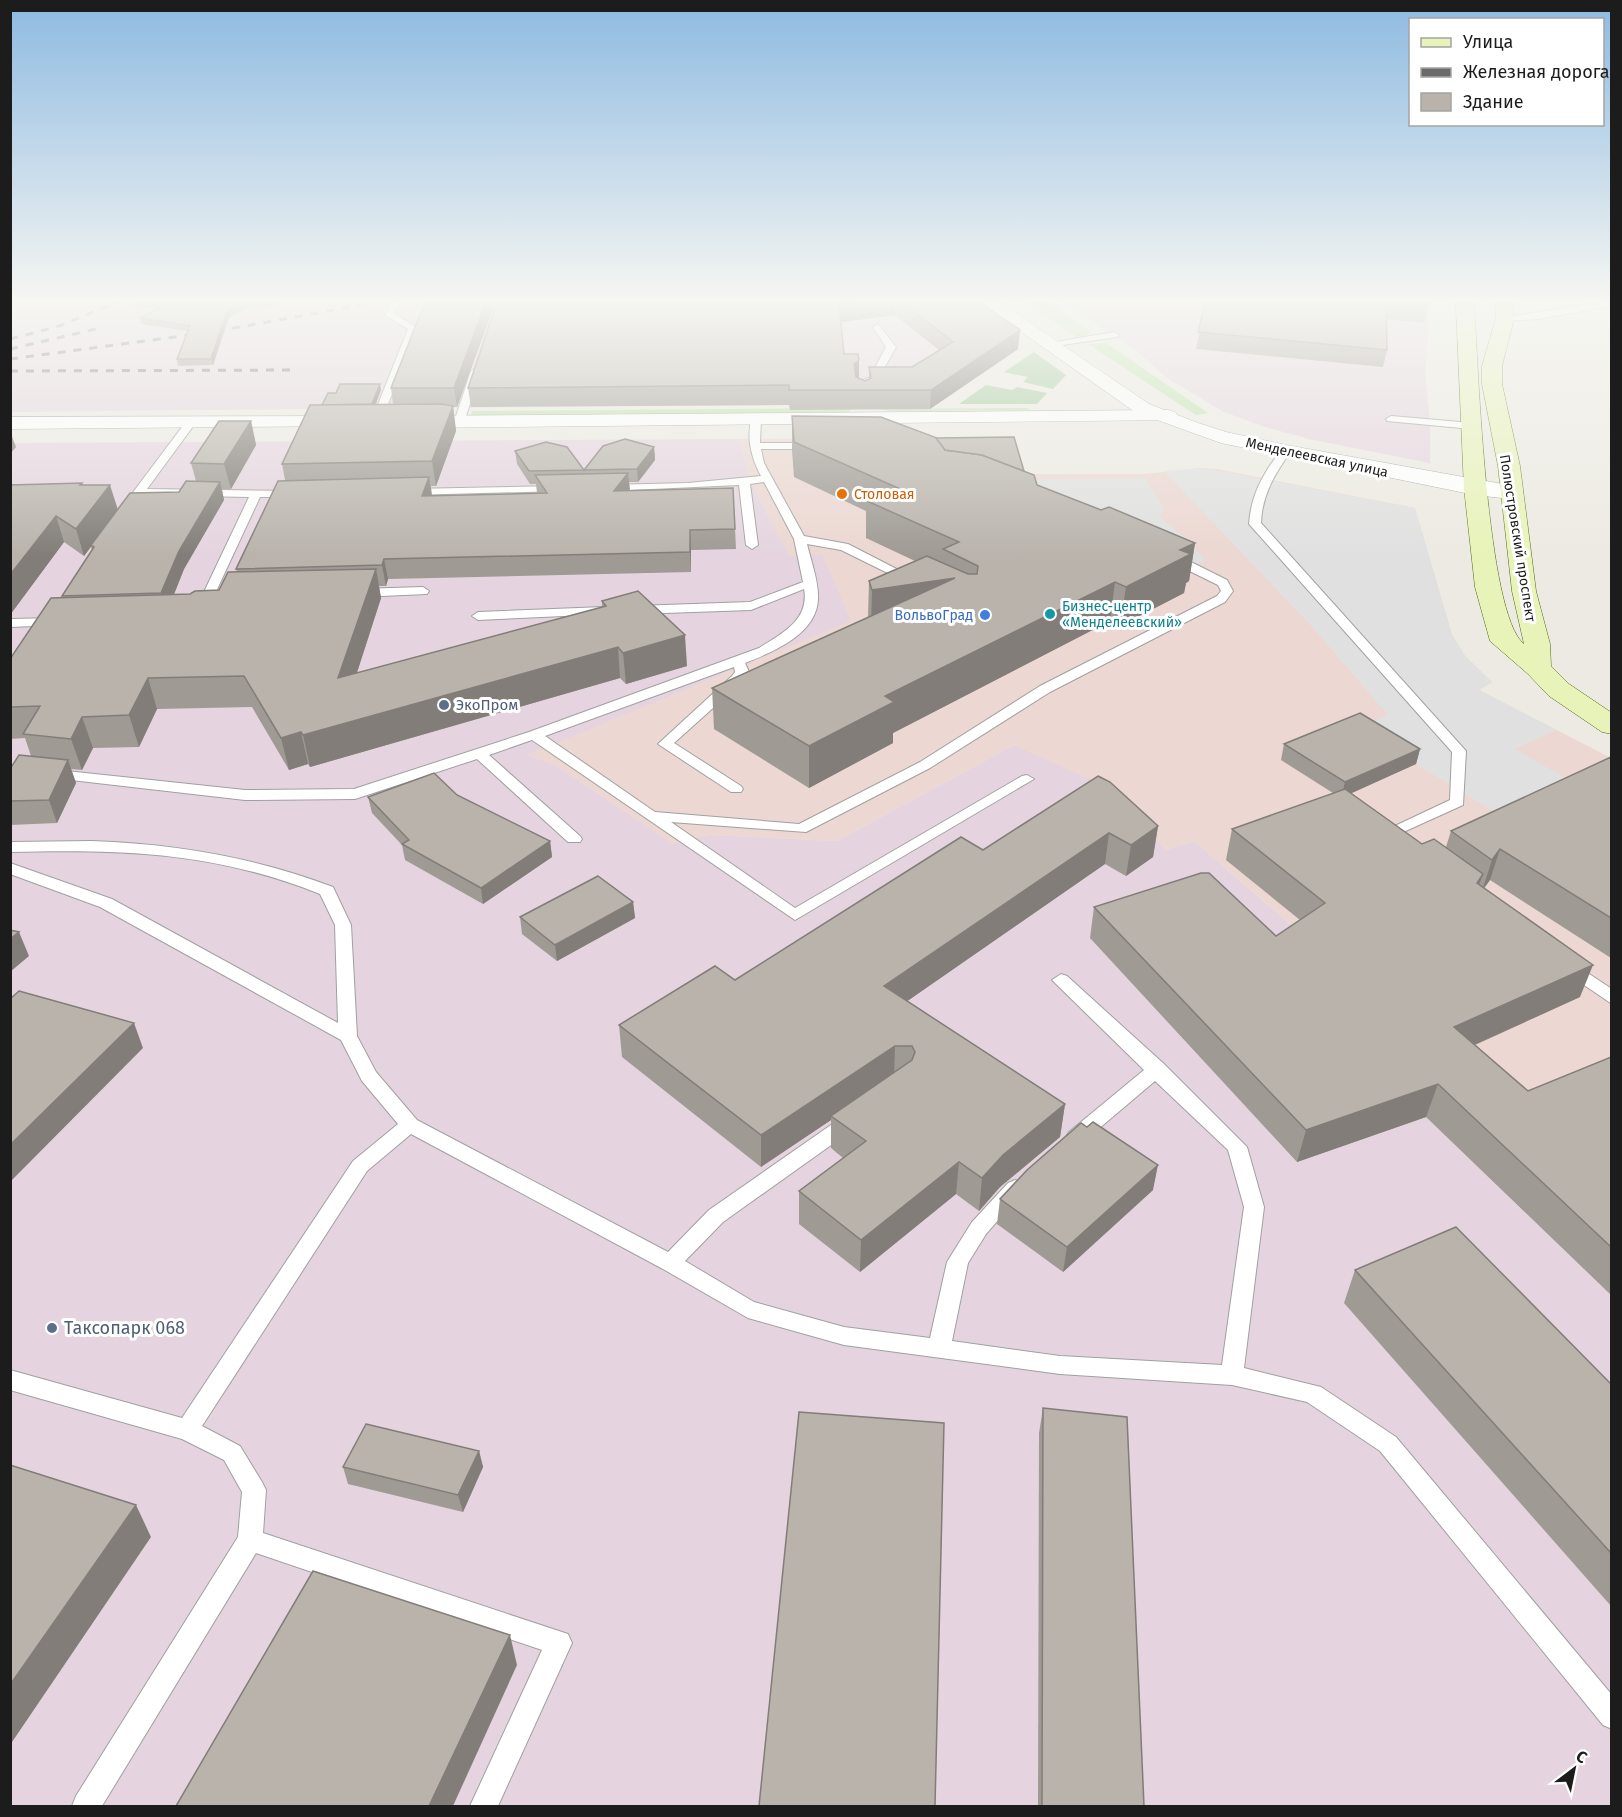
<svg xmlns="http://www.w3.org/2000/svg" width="1622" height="1817" viewBox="0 0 1622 1817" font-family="'Fira Sans',sans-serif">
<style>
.commercial{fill:#ecd7d2}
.industrial{fill:#e5d4df}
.grass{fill:#bfe3ac}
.forest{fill:#a1c89a}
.parking{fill:#e0e0e0}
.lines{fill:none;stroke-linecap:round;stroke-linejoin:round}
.service-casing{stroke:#a0a0a0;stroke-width:2}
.minor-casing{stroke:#a0a0a0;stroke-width:1}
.tertiary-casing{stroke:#a0a0a0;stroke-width:1}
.secondary-casing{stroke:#51670e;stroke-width:1}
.service{fill:#fff;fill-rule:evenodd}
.minor{fill:#fff;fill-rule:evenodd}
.tertiary{fill:#fff;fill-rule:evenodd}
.secondary{fill:#e8f3b9;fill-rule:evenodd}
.rail{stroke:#6a6a6a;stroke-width:3;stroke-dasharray:8 8;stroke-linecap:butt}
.wall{fill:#9f9a94;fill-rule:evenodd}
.shaded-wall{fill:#827d78}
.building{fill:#b9b3ac;stroke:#827d78;stroke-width:1.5}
.food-dot{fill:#e8710a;stroke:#fff;stroke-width:2}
.culture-dot{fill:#0f9aa8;stroke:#fff;stroke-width:2}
.shop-dot{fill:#3f7fe0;stroke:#fff;stroke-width:2}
.service-dot{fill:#5c6f8a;stroke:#fff;stroke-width:2}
.labels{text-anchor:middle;stroke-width:6;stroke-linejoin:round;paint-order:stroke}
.far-street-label{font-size:14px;fill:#1c1c1c;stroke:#fff}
.far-food-label{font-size:14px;fill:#c56008;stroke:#fff;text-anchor:start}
.far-culture-label{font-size:14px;fill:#0d838f;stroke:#fff;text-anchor:start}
.far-shop-label{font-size:14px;fill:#366cbe;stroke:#fff;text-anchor:end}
.service-label{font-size:15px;fill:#4e5e75;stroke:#fff;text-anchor:start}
.near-service-label{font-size:18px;fill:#4e5e75;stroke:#fff;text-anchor:start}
</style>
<rect width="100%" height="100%" fill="#eceae2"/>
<!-- commercial -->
<path class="commercial" d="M986,437L1015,450L1022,474H1144L1202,468L1217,469L1415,508L1452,635L1465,656L1492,682L1479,690L1611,758V1295L1426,1117L1308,939L1194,841L1166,850L1118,803L1014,745L837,841L710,835L673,845L555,765L526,755L585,729L789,557L752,485L739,439Z"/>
<!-- industrial -->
<g class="industrial">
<path d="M10,302H951L1018,349L938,403L11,412Z"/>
<path d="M1062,302H1427L1429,324L1425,373L1430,422V463L1309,439L1262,426L1222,411L1167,378L1138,352Z"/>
<path d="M739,439L752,485L789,556L822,554L851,621L527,755L555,765L673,844L710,835L837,841L1014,745L1126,796L1118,803L1166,850L1194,841L1309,940L1426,1117L1611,1295V1806H11L10,443Z"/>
</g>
<!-- grass -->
<g class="grass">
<path d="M1024,302H1050L1093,333L1077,337Z"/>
<path d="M1106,343L1208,413L1196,415L1088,344Z"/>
<path d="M854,408L848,412L471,415L472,411Z"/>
<path d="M1028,408L1029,410L891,411L879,409Z"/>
</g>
<!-- forest -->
<g class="forest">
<path d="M1034,352L1066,375L1053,389L1023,382L1028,377L1004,372Z"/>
<path d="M986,385L1012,390L1017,387L1047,393L1037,404H959Z"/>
</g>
<!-- parking -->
<g class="parking">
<path d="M1202,468L1415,508L1452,635L1465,656L1492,682L1479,690L1556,730L1515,749L1586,790L1514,824L1357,728L1388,715L1314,629L1164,471Z"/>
<path d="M1145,478L1164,509L1160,517L1188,540L1205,560L1182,574L1005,480Z"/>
</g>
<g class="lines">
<defs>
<g id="service">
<path d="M391,302H399L394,314L418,328L381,422L376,425L371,422L408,329L385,315Z"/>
<path d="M1605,302H1612V306L1538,319L1505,321L1501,318Z"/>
<path d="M878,324L896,347L877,381L866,384L861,381L870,377L886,347L873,327Z"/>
<path d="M1114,332L1119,335L1117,337L1049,347L1044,344Z"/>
<path d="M476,368L481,371L464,422L455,424L454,422L471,371Z"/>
<path d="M1391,416L1472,423L1477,426L1472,429L1387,421L1386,419Z"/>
<path d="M752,417L761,419L760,443H814L819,446L814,449H761L764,463L804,536L848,544L918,580L912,584L908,583L841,550L807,544C811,561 819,582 818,599C817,634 773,652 745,663L749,672L742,682L674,743L741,786L743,789L741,792H731L658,744L732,676L735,672L734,667L545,736L655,812L799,824L920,762L1040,686L1217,596L1221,591L1218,585L1167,560V554H1175L1227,580L1233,591L1225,602L1050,692L930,768L806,832L671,822L795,908L1022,776L1027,775L1034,779L795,920L532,740L489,755L580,836L582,839L580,842H568L477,759L355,799L245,800L10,773V765L245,790L354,789L529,732L759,648C781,634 810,620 804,589L751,610L636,614L630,610L636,606L750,602L803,582L794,539L764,482L750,484L758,545L752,549L746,545L739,485L608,491L602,488L608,485L688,483L761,476C751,458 746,436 752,417Z"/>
<path d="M192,418L197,421L147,489L294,491L300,494L294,497H260L207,611L201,615L195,611L249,497L142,495L134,502L128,499L188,419Z"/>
<path d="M1282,449L1291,451C1275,474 1262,494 1261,523L1466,751L1463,805L1399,834L1404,839L1402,842H1390L1380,833L1450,800L1452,752L1249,524C1251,494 1264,472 1282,449Z"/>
<path d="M558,486L564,489L562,491L410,495L404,492L410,489Z"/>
<path d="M423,587L429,591L427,594L359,597L353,593L359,589Z"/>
<path d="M604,607L610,611L608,614L478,620L472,616L478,612Z"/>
<path d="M56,618L61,619V625L10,627V619Z"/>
<path d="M92,841C176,844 254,857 333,887L351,925L357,1036L376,1072L417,1120L668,1252L709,1210L841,1118L848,1116L855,1118L858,1123L855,1128L723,1222L685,1261L754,1302L844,1327L930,1338L947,1262L972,1222L1008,1183L1015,1180L1022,1183L1025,1188L1022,1193L986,1234L968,1263L952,1341L1060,1356L1222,1365L1244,1207L1228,1150L1155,1081L1083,1142L1076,1144L1069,1142L1066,1137L1069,1132L1144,1070L1052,980L1061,974L1067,976L1164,1064L1247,1147L1264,1207L1244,1368L1321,1387L1396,1437L1612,1695V1729L1603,1725L1380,1451L1307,1402L1232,1385L1060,1374L844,1345L748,1318L663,1269L411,1134L367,1171L202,1426L240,1446L262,1482L266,1490L263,1533L568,1634L572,1643L498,1806H470L542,1650L256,1553L102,1806H72L76,1796L238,1537L242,1492L224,1460L182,1439L10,1390V1370L182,1418L353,1161L398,1124L362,1081L341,1040L100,907L10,874V863L112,899L338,1023L335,925L320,894C215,852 122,849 10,852V842Z"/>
<path d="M1568,960L1612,989V1004L1562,970L1559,966Z"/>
</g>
<g id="minor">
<path d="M1168,410L1175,412L1178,416L1175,420L411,428L404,426L401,422L404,418L411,416Z"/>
<path d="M347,416L354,418L357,422L354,426L10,429V417Z"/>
</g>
<path id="tertiary" d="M979,302H999L1149,404L1198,423L1226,432L1286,445L1519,487L1522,492L1519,497L1511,499L1475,495L1221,443L1135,412Z"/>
<path id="secondary" d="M1456,302H1474C1478,360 1486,615 1524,644L1512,591L1498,466L1482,384V366L1496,318L1495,302H1513L1514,318L1502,366V384L1520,466L1536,591L1550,644L1551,666L1569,684L1612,713V734L1602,732L1549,696L1528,674L1490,641L1475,587L1464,488Z"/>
</defs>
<!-- service casing -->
<use href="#service" class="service-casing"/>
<!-- minor casing -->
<use href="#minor" class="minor-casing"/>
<!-- tertiary casing -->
<use href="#tertiary" class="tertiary-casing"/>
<!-- secondary casing -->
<use href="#secondary" class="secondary-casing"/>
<!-- service -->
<use href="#service" class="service"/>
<!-- minor -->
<use href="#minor" class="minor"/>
<!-- tertiary -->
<use href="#tertiary" class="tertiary"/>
<!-- secondary -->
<use href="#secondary" class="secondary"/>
<!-- rail -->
<g class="rail">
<path d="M10,339L56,327L118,302"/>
<path d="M10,349L96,329"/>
<path d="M10,359L212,332L361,305"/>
<path d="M10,371L295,370"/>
</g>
</g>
<!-- wall -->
<g class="wall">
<path d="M134,302H279L267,308L251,306L229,317L213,365L178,366L177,359L187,331L141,324L140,318L157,310L135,306Z"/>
<path d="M425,302H979L1018,349L930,409L790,410L789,405L471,407L468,388L494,310L493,309L457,407H453L456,431L436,486H431L432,496L537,493L536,484H530L517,464L515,451L584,470V474V470L654,447L655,460L638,482H629L630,491L733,488L736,549L691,550V572L388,579L386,586H379L381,598L357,673L602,607V601L687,666L626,684L620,678L310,767L308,764L289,770L252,707L157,709L139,747L93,748L82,770L71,769L76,783L57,823L10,825V769L31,756L25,738L10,739V659L63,598L62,596L92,550L91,547L84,556L64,542L10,615V485L82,483L83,485L117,509L179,492L196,481L191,463L251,421L256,445L231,489H222L224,500L184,569L174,594H190L219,590L237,572L236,569L285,480L282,464L322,405L381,390L376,404H393L391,388ZM895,315L939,350L912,367H869V379L865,381L859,378L844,354L841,322Z"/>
<path d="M1205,302H1428V306L1424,323L1386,319L1387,350L1383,367L1196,349Z"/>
<path d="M792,416L1024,471L1037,485L1101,510L1195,543L1189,581L1186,583L1184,593L1120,626L1110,621L893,733V743L809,788L714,729L712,688L868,617L869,581L915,561L866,538V511L794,477L792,451Z"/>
<path d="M1284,744L1420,749L1416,764L1351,793L1422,844L1446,847L1451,831L1611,757V958L1490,880L1484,888L1580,997L1475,1045L1528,1091L1611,1057V1295L1426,1117L1297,1162L1090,938L1094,907L1276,936L1300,920L1226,860L1232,829L1333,793L1281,760Z"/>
<path d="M457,795L550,841L552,857L483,904L405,860L402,845L372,813L368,797Z"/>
<path d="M1158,826L1153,857L1126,876L1105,864L907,1001L1065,1104L1060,1137L1000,1187L979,1211L956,1194L860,1272L799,1224V1191L843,1158L831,1148V1120L761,1167L622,1057L619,1025L735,980L983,850Z"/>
<path d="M633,902L635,918L557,961L522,934L520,917Z"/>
<path d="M1153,1190L1063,1272L997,1224L1000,1199Z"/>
<path d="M1355,1270L1611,1384V1606L1344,1303Z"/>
<path d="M1043,1408L1144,1806H1038L1039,1433Z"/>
<path d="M479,1451L483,1467L463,1512L348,1484L343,1467Z"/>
</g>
<!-- shaded-wall -->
<g class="shaded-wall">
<path d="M246,302H251V306L229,317L213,365L211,359L227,311Z"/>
<path d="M265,302H279L267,308Z"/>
<path d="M486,302H492L493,309L457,407L454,388Z"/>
<path d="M860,302H895V315L839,322V304Z"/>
<path d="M1020,330L1018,349L930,409L931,390Z"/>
<path d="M859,360V379L854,383V364Z"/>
<path d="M380,384L381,390L372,413L371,406Z"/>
<path d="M453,406L456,431L436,486L432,461Z"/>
<path d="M251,421L256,445L231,489L224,464Z"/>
<path d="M10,431L16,447L10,454Z"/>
<path d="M654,447L655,460L638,482L637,469Z"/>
<path d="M628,473L630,492L614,491Z"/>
<path d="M429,477L432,497L422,496Z"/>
<path d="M220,482L224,500L184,569L167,612L161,593L179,551Z"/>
<path d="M110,485L118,510L84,556L76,529Z"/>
<path d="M56,516L64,542L10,615V575Z"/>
<path d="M690,530L691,550V572L690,552Z"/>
<path d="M1195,543L1189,581L1186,583L1184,593L1120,626L1126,587L1180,550Z"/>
<path d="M384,559L388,579L386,586L382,565Z"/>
<path d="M376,569L381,598L345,709L338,678Z"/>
<path d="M955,578L871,629L872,590Z"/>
<path d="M1115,582L1110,621L893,733V743L809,788V746L885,696Z"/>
<path d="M685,635L687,666L626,684L623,653Z"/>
<path d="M618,647L620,678L310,767L303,735Z"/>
<path d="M148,678L157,709L139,747L129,715Z"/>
<path d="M82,717L93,748L82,770L71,739Z"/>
<path d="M301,732L308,764L289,770L281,738Z"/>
<path d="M1420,749L1416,764L1341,798L1345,782Z"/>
<path d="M68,760L76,783L57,823L49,800Z"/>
<path d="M1158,826L1153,857L1126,876L1131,845Z"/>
<path d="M1109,833L1105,864L883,1018L884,986Z"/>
<path d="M550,841L552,857L483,904L481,888Z"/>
<path d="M1500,849L1490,880L1482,891L1492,860Z"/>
<path d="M1483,874L1472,905L1477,883Z"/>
<path d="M633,902L635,918L557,961L555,945Z"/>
<path d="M19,932L29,956L10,972V939Z"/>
<path d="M1593,965L1580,997L1443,1059L1454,1027Z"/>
<path d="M134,1023L143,1048L10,1182V1145Z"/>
<path d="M895,1046L894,1078L831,1116V1120L761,1167V1135Z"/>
<path d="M1438,1084L1426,1117L1297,1162L1306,1130Z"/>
<path d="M1065,1104L1060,1137L1000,1187L979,1211L982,1178L1003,1155Z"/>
<path d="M959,1162L956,1194L860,1272L861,1240Z"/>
<path d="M1158,1165L1153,1190L1063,1272L1067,1247Z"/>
<path d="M479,1451L483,1467L463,1512L458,1495Z"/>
<path d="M136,1505L151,1537L10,1745V1685Z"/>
<path d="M510,1635L517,1665L453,1806H429Z"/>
</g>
<!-- building -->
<g class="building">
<path d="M142,302H246L227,311L211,359H177L190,326L140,318L166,305Z"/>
<path d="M425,302H486L454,388H391Z"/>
<path d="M497,302H860L839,304L844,354H858L859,360L854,364L856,377L865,381L871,378L869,367H912L953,342L901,302H979L1020,330L931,390H789V385L468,388Z"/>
<path d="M1205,302H1428V306L1386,303L1387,350L1198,332Z"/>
<path d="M340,384H380L372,404L322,405L328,393H336Z"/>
<path d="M442,404L453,406L432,461L282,464L310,405Z"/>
<path d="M792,416L881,417L937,438L945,450L982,455L1034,475L1037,485L1101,510L1109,507L1195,543L1180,550L1191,554L1126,587L1115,582L885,696L894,702L809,746L712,688L955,578L872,590L869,581L927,556L968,574H977L978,566L943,549L959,542L867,501L898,488L794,442Z"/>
<path d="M219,421H251L224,464L191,463Z"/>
<path d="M1014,437L1024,471L982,455L945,450L936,438Z"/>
<path d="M625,439L654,447L637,469L584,470L603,446Z"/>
<path d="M546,442L567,447L584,470L529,471L515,451Z"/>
<path d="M628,473L614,491L733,488L735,529L690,530V552L384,559L382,565L236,569L278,481L429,477L422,496L547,493L535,475Z"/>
<path d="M186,481L220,482L179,551L161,593L62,596L94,547L91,545L130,493L179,492Z"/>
<path d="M82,483L80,485H110L76,529L56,516L10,575V485Z"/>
<path d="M376,569L338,678L606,606L602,601L638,591L685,635L623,653L618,647L303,735L301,732L281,738L244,676L148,678L129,715L82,717L71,739L23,734L40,706L10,707V659L51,598L190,594L195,591L219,590L228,572Z"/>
<path d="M1360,713L1420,749L1345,782L1284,744Z"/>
<path d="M19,755L68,760L49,800L10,801V769Z"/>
<path d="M1611,757V918L1500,849L1492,860L1451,831Z"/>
<path d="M434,773L457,795L550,841L481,888L402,844L409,840L368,797Z"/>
<path d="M1098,776L1110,782L1158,826L1131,845L1109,833L884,986L1065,1104L1003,1155L982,1178L959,1162L861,1240L799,1191L866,1141L831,1116L912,1060L915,1052L912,1046H895L761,1135L619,1025L715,966L735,980L961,837L983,850Z"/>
<path d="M1345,789L1422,844L1434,839L1483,874L1477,883L1593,965L1454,1027L1528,1091L1611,1057V1247L1438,1084L1306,1130L1094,907L1201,873H1209L1276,936L1325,903L1232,829Z"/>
<path d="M598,876L633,902L555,945L520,917Z"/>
<path d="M10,930L19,932L10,939Z"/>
<path d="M19,991L134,1023L10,1145V999Z"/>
<path d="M1093,1122L1158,1165L1067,1247L1000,1199L1027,1170L1081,1123L1087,1127Z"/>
<path d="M1456,1227L1611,1384V1553L1355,1270Z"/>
<path d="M1043,1408L1127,1417L1144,1806H1042Z"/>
<path d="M799,1412L944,1423L935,1806H759Z"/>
<path d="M366,1424L479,1451L458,1495L343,1467Z"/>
<path d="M10,1465L136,1505L10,1685Z"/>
<path d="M313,1571L510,1635L429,1806H176Z"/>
</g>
<!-- sky -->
<linearGradient id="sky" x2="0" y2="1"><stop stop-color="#8dbae1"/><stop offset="0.54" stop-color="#f6f6f2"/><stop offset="1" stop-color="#f6f6f2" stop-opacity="0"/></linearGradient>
<rect width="1622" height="556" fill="url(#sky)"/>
<!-- markers -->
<circle class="food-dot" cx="842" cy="494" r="6"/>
<circle class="culture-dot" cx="1050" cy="614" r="6"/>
<circle class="shop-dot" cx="985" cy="615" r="6"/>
<g class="service-dot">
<circle cx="444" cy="705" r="6"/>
<circle cx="52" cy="1328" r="6"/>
</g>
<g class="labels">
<!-- far-street labels -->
<g class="far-street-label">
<text transform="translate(1317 457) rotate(12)" y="5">Менделеевская улица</text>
<text transform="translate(1518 538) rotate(81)" y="5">Полюстровский проспект</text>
</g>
<!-- far-food labels -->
<g class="far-food-label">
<text x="854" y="499">Столовая</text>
</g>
<!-- far-culture labels -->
<g class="far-culture-label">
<text x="1062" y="611">Бизнес-центр<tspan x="1062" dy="16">«Менделеевский»</tspan></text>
</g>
<!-- far-shop labels -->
<g class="far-shop-label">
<text x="973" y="620">ВольвоГрад</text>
</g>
<!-- service labels -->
<g class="service-label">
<text x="456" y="710">ЭкоПром</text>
</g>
<!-- near-service labels -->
<g class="near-service-label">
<text x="64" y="1334">Таксопарк 068</text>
</g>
</g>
<!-- border -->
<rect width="1622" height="1817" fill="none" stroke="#1c1c1c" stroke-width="24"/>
<!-- legend -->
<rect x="1409" y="18" width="195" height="108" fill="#ffffff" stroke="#a4a4a4" stroke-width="1.5"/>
<rect x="1421" y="38" width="30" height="9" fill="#e8f3b9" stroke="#a4a4a4" stroke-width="1.5"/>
<text x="1463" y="48" font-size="18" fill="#1c1c1c">Улица</text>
<rect x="1421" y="68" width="30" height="9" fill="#6a6a6a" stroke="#a4a4a4" stroke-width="1.5"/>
<text x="1463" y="78" font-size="18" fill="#1c1c1c">Железная дорога</text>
<rect x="1421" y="93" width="30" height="18" fill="#b9b3ac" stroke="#a4a4a4" stroke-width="1.5"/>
<text x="1463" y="108" font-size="18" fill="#1c1c1c">Здание</text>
<!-- north arrow -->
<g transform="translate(1574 1769) rotate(32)" stroke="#ffffff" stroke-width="4.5" paint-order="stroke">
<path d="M0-4.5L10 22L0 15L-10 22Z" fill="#1c1c1c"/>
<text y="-9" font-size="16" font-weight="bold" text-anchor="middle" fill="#1c1c1c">С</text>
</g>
</svg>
